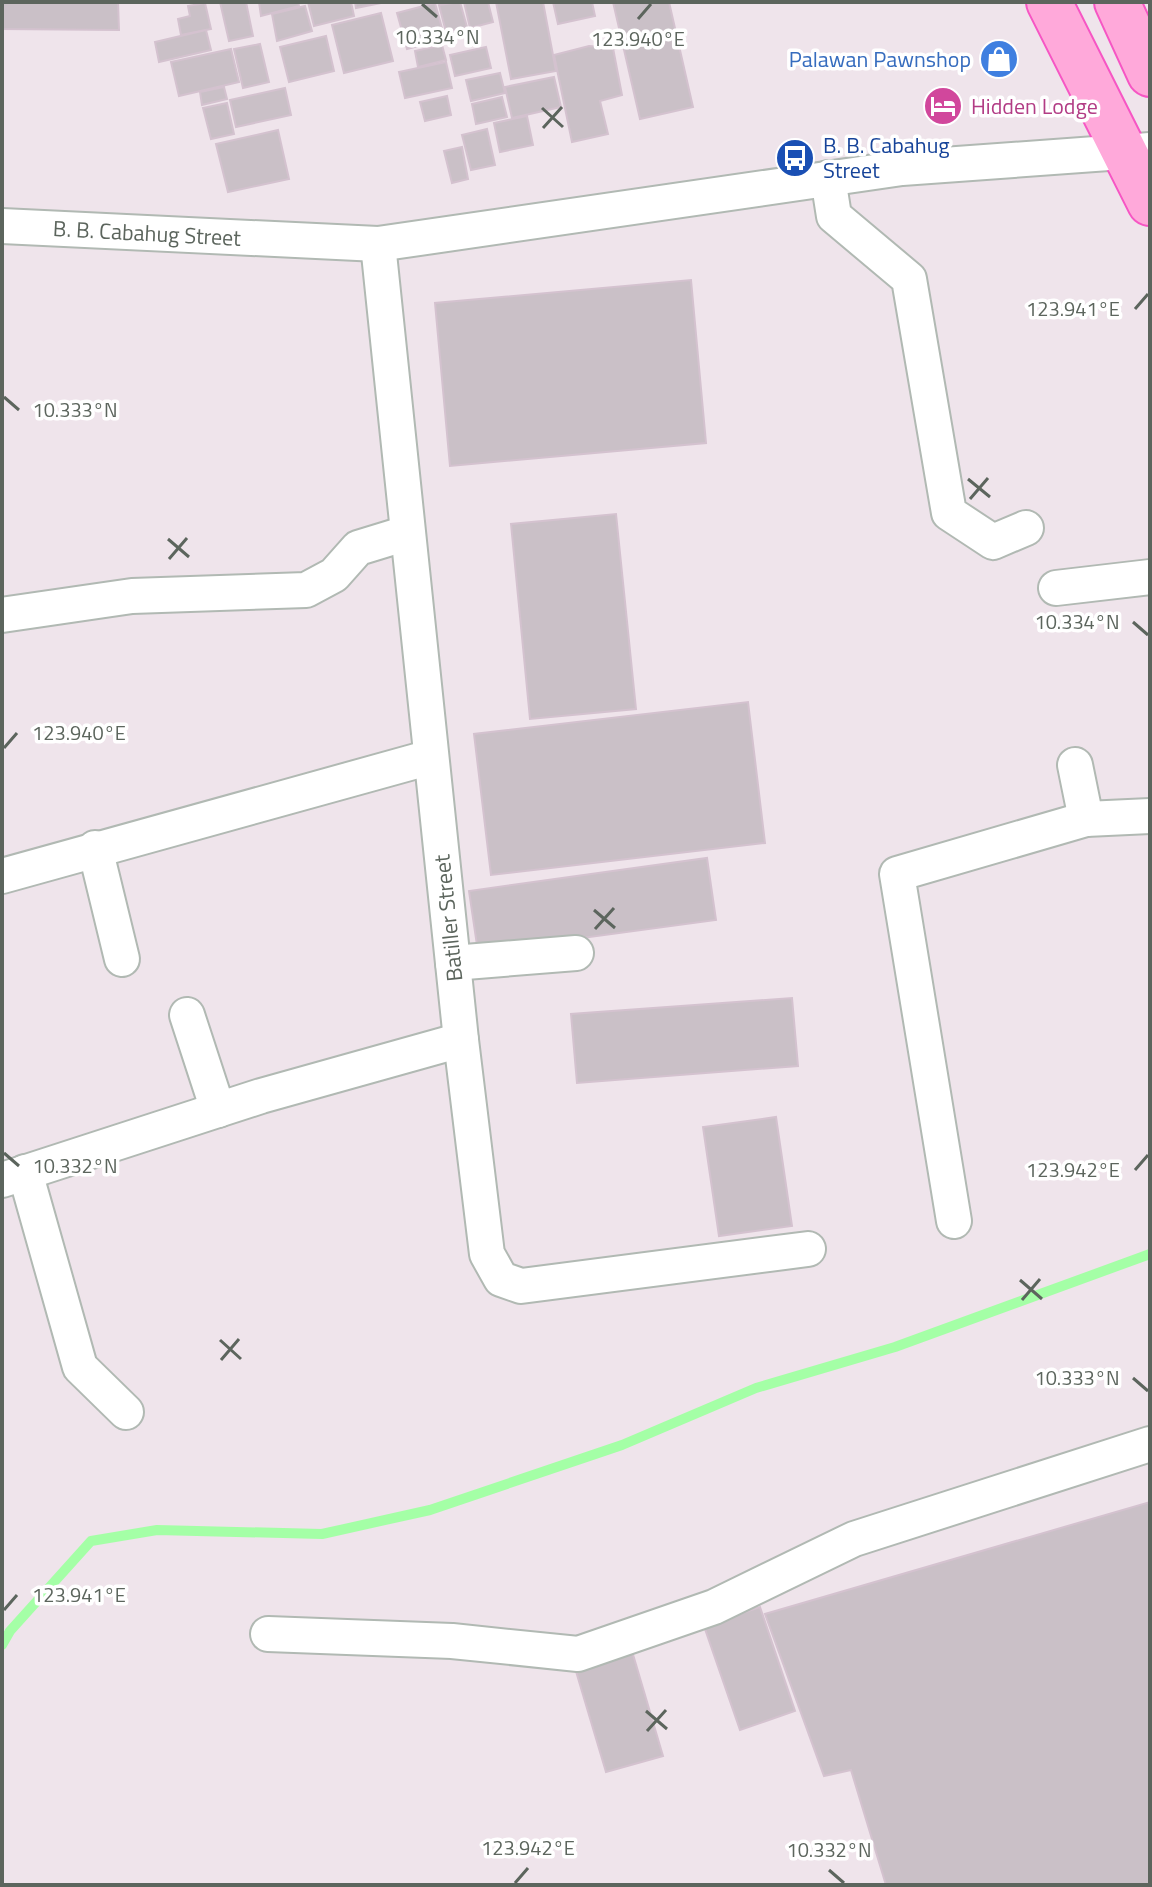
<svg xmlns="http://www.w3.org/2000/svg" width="1152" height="1887" viewBox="0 0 1152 1887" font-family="'Titillium Web',sans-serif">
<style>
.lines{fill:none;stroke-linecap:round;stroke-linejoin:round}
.stream{stroke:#a4ffa6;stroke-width:10}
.building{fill:#cac0c7;stroke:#d4c2cf;stroke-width:2}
.minor-casing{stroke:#b1b9b3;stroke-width:38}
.major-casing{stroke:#f656c4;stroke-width:48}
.minor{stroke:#fff;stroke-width:34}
.major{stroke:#ffa9da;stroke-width:44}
.ticks{fill:none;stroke:#5c655d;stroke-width:3}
.labels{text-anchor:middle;stroke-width:7;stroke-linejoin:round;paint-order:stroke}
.shop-label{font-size:22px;fill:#366cbe;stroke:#fff;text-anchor:end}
.hotel-label{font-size:22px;fill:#b23c85;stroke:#fff;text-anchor:start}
.transit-label{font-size:22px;fill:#164399;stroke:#fff;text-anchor:start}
.street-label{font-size:22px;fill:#5c655d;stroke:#fff}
.ticks-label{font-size:20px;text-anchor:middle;fill:#5c655d;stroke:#fff;stroke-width:7;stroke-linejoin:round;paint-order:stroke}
</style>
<rect width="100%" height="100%" fill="#efe4eb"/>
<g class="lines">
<!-- stream -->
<path class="stream" d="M2,1645L10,1631L91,1541L157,1530L322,1534L430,1510L622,1445L756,1388L895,1347L1150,1254"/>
</g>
<!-- building -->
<g class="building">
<path d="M2,2H118L119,30L2,29Z"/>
<path d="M220,2H246L253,36L229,41Z"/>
<path d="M259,2H298L299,6L261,16Z"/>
<path d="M308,2H351L354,16L314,26Z"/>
<path d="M355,2H386L356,8Z"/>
<path d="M460,2L467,27L446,32L439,5Z"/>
<path d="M464,2H488L493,22L470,28Z"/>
<path d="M496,2H543L556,71L511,79Z"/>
<path d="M553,2H592L595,16L558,24Z"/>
<path d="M613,2H669L693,107L640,119Z"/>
<path d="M205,3L211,29L181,35L178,19L190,16L188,6Z"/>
<path d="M435,3L445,39L407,49L397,13Z"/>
<path d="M305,6L312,31L277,41L272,14Z"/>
<path d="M381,13L393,61L344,73L332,25Z"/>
<path d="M206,30L211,50L159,62L155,42Z"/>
<path d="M326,36L334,71L289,82L280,47Z"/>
<path d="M260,44L269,82L243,88L234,49Z"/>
<path d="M442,45L446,60L418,67L415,51Z"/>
<path d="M589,46L613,48L622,95L600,101L608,134L572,142L554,55Z"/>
<path d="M486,47L491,68L455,76L450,55Z"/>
<path d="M231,49L239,82L179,96L171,62Z"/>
<path d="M446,62L452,88L405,98L399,72Z"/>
<path d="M500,73L505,93L471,101L466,80Z"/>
<path d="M554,77L561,107L512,118L505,87Z"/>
<path d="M224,87L227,99L202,105L200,92Z"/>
<path d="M285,88L291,115L236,127L230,100Z"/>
<path d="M447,96L451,115L425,121L420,102Z"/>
<path d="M502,97L507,117L476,124L472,104Z"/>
<path d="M227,103L234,134L211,139L203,108Z"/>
<path d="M527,116L533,145L500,152L494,123Z"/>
<path d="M487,129L495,165L471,170L462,135Z"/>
<path d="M278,130L289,179L228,192L216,144Z"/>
<path d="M462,147L468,179L452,183L444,151Z"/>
<path d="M691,280L706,443L450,466L435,303Z"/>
<path d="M616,514L636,709L530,719L511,524Z"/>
<path d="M748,702L765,843L491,875L474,734Z"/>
<path d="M707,858L716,920L478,952L469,891Z"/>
<path d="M792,998L798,1066L577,1083L571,1014Z"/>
<path d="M776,1117L792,1226L719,1236L703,1127Z"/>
<path d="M1150,1502V1885H886L851,1770L824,1776L765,1614Z"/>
<path d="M760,1607L795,1711L740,1730L704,1626Z"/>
<path d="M632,1651L663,1756L606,1772L575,1668Z"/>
</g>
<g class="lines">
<defs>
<g id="minor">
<path d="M828,178L834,216L909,279L949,513L993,542L1026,528"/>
<path d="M2,226L378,244L902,168L1150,150"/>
<path d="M378,244L461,1040L487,1254L501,1279L521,1286L808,1249"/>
<path d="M1056,588L1150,577"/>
<path d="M2,615L132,596L306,590L334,575L358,548L407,533"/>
<path d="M1075,765L1086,819"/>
<path d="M95,848L122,959"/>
<path d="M2,876L431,757"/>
<path d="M453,963L576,953"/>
<path d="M187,1015L218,1110"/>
<path d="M25,1172L80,1367L126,1412"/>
<path d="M2,1180L261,1096L461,1040"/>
<path d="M954,1221L897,874L1086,819L1150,816"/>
<path d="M268,1634L452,1641L578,1654L714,1607L854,1539L1150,1444"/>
</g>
<g id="major">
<path d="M1049,2L1150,203"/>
<path d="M1117,2L1150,74"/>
</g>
</defs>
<!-- minor casing -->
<use href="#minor" class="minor-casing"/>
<!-- major casing -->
<use href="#major" class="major-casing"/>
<!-- minor -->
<use href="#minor" class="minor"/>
<!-- major -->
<use href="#major" class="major"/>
</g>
<!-- ticks -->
<path class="ticks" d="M422,4L437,17M638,19L651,4M542,108L563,127M543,128L562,107M1135,309L1148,294M4,397L19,410M968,479L990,497M970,499L988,478M168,539L189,557M169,559L187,538M1133,622L1148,635M4,748L17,733M594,910L615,928M595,929L614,908M4,1153L19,1166M1135,1170L1148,1155M1020,1280L1042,1299M1022,1300L1040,1279M220,1340L241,1359M221,1360L239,1339M1133,1378L1148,1391M4,1610L17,1595M646,1711L667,1729M647,1731L666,1710M829,1870L844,1883M515,1883L528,1868"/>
<!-- icons -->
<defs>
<symbol id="shop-disc" viewBox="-11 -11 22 22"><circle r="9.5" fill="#3f7fe0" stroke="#fff"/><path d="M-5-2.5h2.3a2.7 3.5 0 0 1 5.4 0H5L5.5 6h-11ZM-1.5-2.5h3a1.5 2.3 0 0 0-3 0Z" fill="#fff"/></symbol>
<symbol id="hotel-disc" viewBox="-11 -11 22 22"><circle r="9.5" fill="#d1479c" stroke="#fff"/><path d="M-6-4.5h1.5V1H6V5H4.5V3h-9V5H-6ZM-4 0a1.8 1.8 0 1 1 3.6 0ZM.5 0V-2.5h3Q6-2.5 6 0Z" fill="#fff"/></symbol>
<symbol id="bus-disc" viewBox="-11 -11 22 22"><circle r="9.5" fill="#1a4fb4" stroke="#fff"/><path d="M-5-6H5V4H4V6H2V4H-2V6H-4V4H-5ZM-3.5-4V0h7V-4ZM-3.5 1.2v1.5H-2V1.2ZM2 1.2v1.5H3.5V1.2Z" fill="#fff"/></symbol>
</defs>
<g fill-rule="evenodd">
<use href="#shop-disc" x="977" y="37" width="44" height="44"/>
<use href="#hotel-disc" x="921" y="84" width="44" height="44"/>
<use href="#bus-disc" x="773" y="136" width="44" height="44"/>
</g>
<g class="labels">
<!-- shop labels -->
<g class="shop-label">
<text x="971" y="67">Palawan Pawnshop</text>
</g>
<!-- hotel labels -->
<g class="hotel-label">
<text x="971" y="114">Hidden Lodge</text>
</g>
<!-- transit labels -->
<g class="transit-label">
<text x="823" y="153">B. B. Cabahug<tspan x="823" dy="25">Street</tspan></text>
</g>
<!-- street labels -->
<g class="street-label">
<text transform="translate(147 233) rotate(3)" y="8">B. B. Cabahug Street</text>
<text transform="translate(448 918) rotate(-96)" y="8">Batiller Street</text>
</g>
</g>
<g class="ticks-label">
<text x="437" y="44">10.334°N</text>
<text x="638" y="46">123.940°E</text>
<text x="1073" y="316">123.941°E</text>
<text x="75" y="417">10.333°N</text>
<text x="1077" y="629">10.334°N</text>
<text x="79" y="740">123.940°E</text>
<text x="75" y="1173">10.332°N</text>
<text x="1073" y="1177">123.942°E</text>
<text x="1077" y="1385">10.333°N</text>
<text x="79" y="1602">123.941°E</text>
<text x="528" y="1855">123.942°E</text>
<text x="829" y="1857">10.332°N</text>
</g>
<!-- border -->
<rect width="1152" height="1887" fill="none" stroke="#5c655d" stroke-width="8"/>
</svg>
